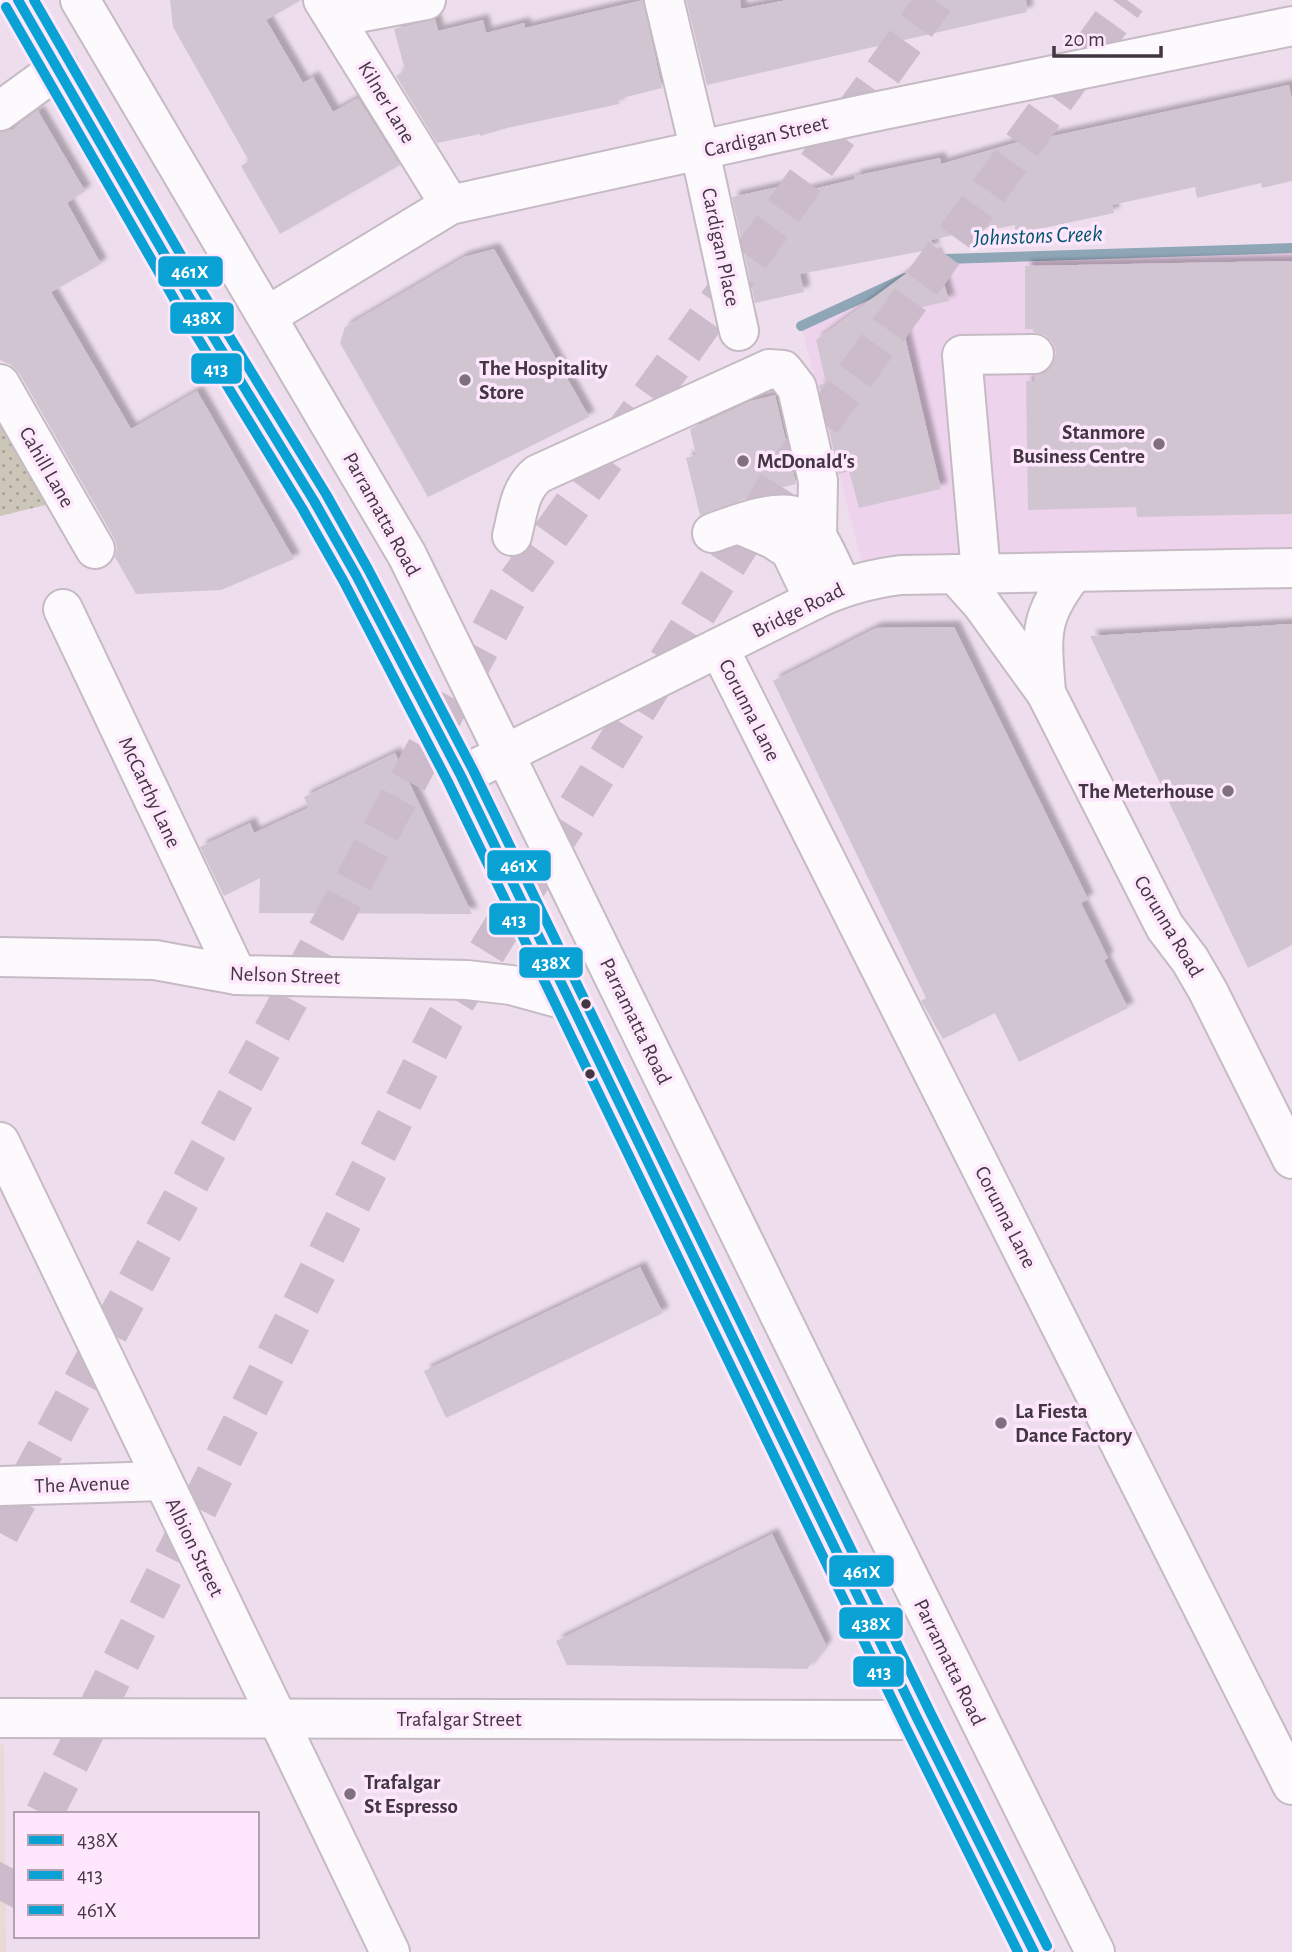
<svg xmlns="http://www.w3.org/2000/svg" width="1292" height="1952" viewBox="0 0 1292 1952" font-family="'Alegreya Sans',sans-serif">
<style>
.built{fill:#edd3ec}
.education{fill:#ead9d6}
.grass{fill:url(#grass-dots)}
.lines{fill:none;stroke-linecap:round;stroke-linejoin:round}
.stream{stroke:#8fa6b7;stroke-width:10}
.building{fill:#d2c5d2;filter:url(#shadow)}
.highway-tunnel{stroke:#ccbccb;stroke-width:38;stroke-dasharray:38 19;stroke-linecap:butt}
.minor-casing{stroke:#c6bac5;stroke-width:42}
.major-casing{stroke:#c6bac5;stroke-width:42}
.highway-casing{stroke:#c6bac5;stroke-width:42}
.minor{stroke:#fcfafc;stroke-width:38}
.major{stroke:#fcfafc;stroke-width:38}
.highway{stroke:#fcfafc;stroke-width:38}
.bus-1-casing{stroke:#fee7fd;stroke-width:16}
.bus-2-casing{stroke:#fee7fd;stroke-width:16}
.bus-3-casing{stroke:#fee7fd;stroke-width:16}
.bus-1{stroke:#0aa2d5;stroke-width:10}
.bus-2{stroke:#0aa2d5;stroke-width:10}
.bus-3{stroke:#0aa2d5;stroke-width:10}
.poi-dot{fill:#7e717d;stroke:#fee7fd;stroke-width:2.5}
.bus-dot{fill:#423641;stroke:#fee7fd;stroke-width:2.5}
.labels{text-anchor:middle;stroke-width:7;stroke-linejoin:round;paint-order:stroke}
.street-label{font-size:21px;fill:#423641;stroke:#fee7fd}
.poi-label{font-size:21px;font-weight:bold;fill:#423641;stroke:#fee7fd;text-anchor:start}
.water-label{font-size:23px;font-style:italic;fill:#00556f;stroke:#fee7fd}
.line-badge{stroke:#fee7fd;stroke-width:2.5}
.badge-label{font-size:19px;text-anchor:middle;font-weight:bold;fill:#fff}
</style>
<defs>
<pattern id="grass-dots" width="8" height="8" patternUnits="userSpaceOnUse" patternTransform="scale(1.75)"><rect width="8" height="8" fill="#ccc6b9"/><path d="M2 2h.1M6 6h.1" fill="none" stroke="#a7a298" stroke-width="1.8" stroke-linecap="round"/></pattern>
<filter id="shadow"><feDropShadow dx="6" dy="-6" stdDeviation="2" flood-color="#0004"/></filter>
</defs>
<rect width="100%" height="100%" fill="#eedeed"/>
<!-- built -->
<path class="built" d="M1292,248V568L866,579L801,326L945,259Z"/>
<!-- education -->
<path class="education" d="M4,1744L6,1952H0V1745Z"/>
<!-- grass -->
<path class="grass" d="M0,398L58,502L0,516Z"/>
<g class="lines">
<!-- stream -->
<g class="stream">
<path d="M926,268L945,259L1292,248"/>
<path d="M801,326L905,278"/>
</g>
</g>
<!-- building -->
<g class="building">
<path d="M170,0H301L266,20L303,83L313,77L333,112L358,98L400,165L280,234L241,166L249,161L173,27Z"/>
<path d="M643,0L662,88L618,99L619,104L507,128L480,136V134L437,143L396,76L405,70L394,29L435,19L438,31L483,20L486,33L524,23L525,28Z"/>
<path d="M686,0H740L741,9L787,0H1026L1027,12L707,85Z"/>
<path d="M1289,85L1292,101V181L1262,188L1261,183L1197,198L1195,187L1112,205L1114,213L1015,234V225L995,229V226L931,240L934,249L800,274L804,292L755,303L732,197L782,186L784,196L855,179L854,176L940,158L941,164L1025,140V142Z"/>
<path d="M38,111L85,191L67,203L101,264L51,292L131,429L197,391L294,559L221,590L136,594L115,557L117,548L114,538L19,373L11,365L0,360V132L13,129Z"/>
<path d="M494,249L589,417L428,497L340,343L345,327L464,257Z"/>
<path d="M935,252L949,301L899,312L941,489L859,508L849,471L839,474L819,385L826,383L816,340Z"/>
<path d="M1292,261V514L1137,517L1136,507L1028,510L1026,381H1034V376L1046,372L1053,364L1056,353L1053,343L1045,335L1033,332V329H1025V266Z"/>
<path d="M775,395L796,484L751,495V497L700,515L686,458L696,455L690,429L751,401Z"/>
<path d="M1292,624V945L1248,968L1090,636Z"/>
<path d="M954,627L1088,899L1081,903L1108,958L1104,960L1128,1008L1019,1062L995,1013L943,1039L921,1001L926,998L773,681L876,628Z"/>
<path d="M395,753L472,914L259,913L260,878L224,896L200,847L250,823L254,833L308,808L304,797Z"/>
<path d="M640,1267L663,1313L446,1418L424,1371Z"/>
<path d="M772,1534L826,1645L807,1669L567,1665L556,1641Z"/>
</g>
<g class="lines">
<!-- highway-tunnel -->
<g class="highway-tunnel">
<path d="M0,1533L514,586L935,0"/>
<path d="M44,1814L445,1019L782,477L1127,0"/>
<path d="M0,1901L16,1870"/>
</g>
<defs>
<g id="minor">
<path d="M323,0L450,205"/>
<path d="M664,0L700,151L739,331"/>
<path d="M336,17L426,0"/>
<path d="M0,111L59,68"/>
<path d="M267,316L450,205L864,114L1292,26"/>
<path d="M0,384L95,549"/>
<path d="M738,524L773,539L790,550L814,600"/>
<path d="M712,533C734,525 776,508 798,517C817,525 833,569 842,587"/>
<path d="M512,536C518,513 519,489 538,474L769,369L783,370L797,388L818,481L817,536"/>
<path d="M981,573L962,355L1034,354"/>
<path d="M955,574L981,603L1046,693L1165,927L1190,960L1208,991L1292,1159"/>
<path d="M63,609L237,975"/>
<path d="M719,648L1292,1785"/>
<path d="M1046,693C1042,636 1037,618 1074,572"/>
<path d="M0,957L155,960L237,975L467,980L511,985L569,1001"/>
<path d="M0,1142L390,1952"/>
<path d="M0,1486L163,1481"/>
<path d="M0,1718L918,1720"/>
</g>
<path id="major" d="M461,776L814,600C843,586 869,579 901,575L1292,568"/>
<g id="highway">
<path d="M18,0L189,297L314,501L356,575L461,776L918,1720L1034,1952"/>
<path d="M80,0L407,555L865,1489L1095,1952"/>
</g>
</defs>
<!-- minor casing -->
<use href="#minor" class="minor-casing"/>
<!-- major casing -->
<use href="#major" class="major-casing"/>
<!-- highway casing -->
<use href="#highway" class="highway-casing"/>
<!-- minor -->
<use href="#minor" class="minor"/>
<!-- major -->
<use href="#major" class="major"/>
<!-- highway -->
<use href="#highway" class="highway"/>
<defs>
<path id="bus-1" d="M18,0L189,297L314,501L356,575L461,776L918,1720L1034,1952"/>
<path id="bus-2" d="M6,7L177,304L302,508L344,582L448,782L905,1726L1018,1952"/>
<path id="bus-3" d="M34,0L201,290L326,494L368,569L473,770L931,1714L1047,1946"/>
</defs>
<!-- bus-1 casing -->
<use href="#bus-1" class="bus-1-casing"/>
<!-- bus-2 casing -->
<use href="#bus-2" class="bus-2-casing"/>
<!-- bus-3 casing -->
<use href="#bus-3" class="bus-3-casing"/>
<!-- bus-1 -->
<use href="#bus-1" class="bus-1"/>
<!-- bus-2 -->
<use href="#bus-2" class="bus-2"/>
<!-- bus-3 -->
<use href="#bus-3" class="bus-3"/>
</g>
<!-- markers -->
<g class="poi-dot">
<circle cx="465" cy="380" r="7"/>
<circle cx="1159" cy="444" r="7"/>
<circle cx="743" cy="461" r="7"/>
<circle cx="1228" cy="791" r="7"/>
<circle cx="1001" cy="1423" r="7"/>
<circle cx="350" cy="1794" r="7"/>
</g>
<g class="bus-dot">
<circle cx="586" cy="1004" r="6"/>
<circle cx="590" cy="1074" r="6"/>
</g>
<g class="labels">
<!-- street labels -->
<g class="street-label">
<text transform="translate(387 102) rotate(59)" y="7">Kilner Lane</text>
<text transform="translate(766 136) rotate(-13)" y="7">Cardigan Street</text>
<text transform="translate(721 247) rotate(78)" y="7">Cardigan Place</text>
<text transform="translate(47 467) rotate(60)" y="7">Cahill Lane</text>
<text transform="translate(382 514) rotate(61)" y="7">Parramatta Road</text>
<text transform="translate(798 610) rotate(-26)" y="7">Bridge Road</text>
<text transform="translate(750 710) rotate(63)" y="7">Corunna Lane</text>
<text transform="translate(150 792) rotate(65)" y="7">McCarthy Lane</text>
<text transform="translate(1169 926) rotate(59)" y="7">Corunna Road</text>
<text transform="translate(285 975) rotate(2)" y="7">Nelson Street</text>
<text transform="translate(636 1021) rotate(64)" y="7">Parramatta Road</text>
<text transform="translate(1006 1217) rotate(63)" y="7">Corunna Lane</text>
<text transform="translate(82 1484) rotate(-2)" y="7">The Avenue</text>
<text transform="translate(195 1547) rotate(64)" y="7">Albion Street</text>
<text transform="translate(950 1662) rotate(64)" y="7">Parramatta Road</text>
<text x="459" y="1726">Trafalgar Street</text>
</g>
<!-- poi labels -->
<g class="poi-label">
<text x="479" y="375">The Hospitality<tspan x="479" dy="24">Store</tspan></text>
<text x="1145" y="439" text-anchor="end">Stanmore<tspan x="1145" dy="24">Business Centre</tspan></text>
<text x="757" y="468">McDonald's</text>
<text x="1214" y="798" text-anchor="end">The Meterhouse</text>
<text x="1015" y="1418">La Fiesta<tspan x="1015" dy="24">Dance Factory</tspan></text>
<text x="364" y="1789">Trafalgar<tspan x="364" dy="24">St Espresso</tspan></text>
</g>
<!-- water labels -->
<g class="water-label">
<text transform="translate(1038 235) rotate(-2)" y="8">Johnstons Creek</text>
</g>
</g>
<g class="line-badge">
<rect x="157" y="255" width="67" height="33" rx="7" fill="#0aa2d5"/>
<rect x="169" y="301" width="66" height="34" rx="7" fill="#0aa2d5"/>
<rect x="190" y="352" width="53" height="33" rx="7" fill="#0aa2d5"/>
<rect x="486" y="849" width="66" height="33" rx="7" fill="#0aa2d5"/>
<rect x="488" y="902" width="53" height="34" rx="7" fill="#0aa2d5"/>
<rect x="518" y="946" width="66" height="33" rx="7" fill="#0aa2d5"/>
<rect x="828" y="1554" width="67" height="34" rx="7" fill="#0aa2d5"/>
<rect x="838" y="1606" width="66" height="34" rx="7" fill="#0aa2d5"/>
<rect x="852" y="1655" width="53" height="33" rx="7" fill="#0aa2d5"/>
</g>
<g class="badge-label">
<text x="190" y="278">461X</text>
<text x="202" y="324">438X</text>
<text x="216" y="375">413</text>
<text x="519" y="872">461X</text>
<text x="514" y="926">413</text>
<text x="551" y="969">438X</text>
<text x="862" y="1578">461X</text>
<text x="871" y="1630">438X</text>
<text x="879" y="1678">413</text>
</g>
<!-- legend -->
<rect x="14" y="1812" width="245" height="126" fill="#fee7fd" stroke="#b3a0b2" stroke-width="2"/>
<rect x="28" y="1835" width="35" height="10" fill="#0aa2d5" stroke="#b3a0b2" stroke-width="2"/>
<text x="77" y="1847" font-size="21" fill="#423641">438X</text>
<rect x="28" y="1870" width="35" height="10" fill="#0aa2d5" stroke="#b3a0b2" stroke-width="2"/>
<text x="77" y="1882" font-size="21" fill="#423641">413</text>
<rect x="28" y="1905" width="35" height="10" fill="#0aa2d5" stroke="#b3a0b2" stroke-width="2"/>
<text x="77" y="1917" font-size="21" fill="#423641">461X</text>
<!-- scale -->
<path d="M1054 46v10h107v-10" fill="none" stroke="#423641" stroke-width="3.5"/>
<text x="1064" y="46" font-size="21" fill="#423641" stroke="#fee7fd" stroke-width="5" paint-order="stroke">20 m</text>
</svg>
